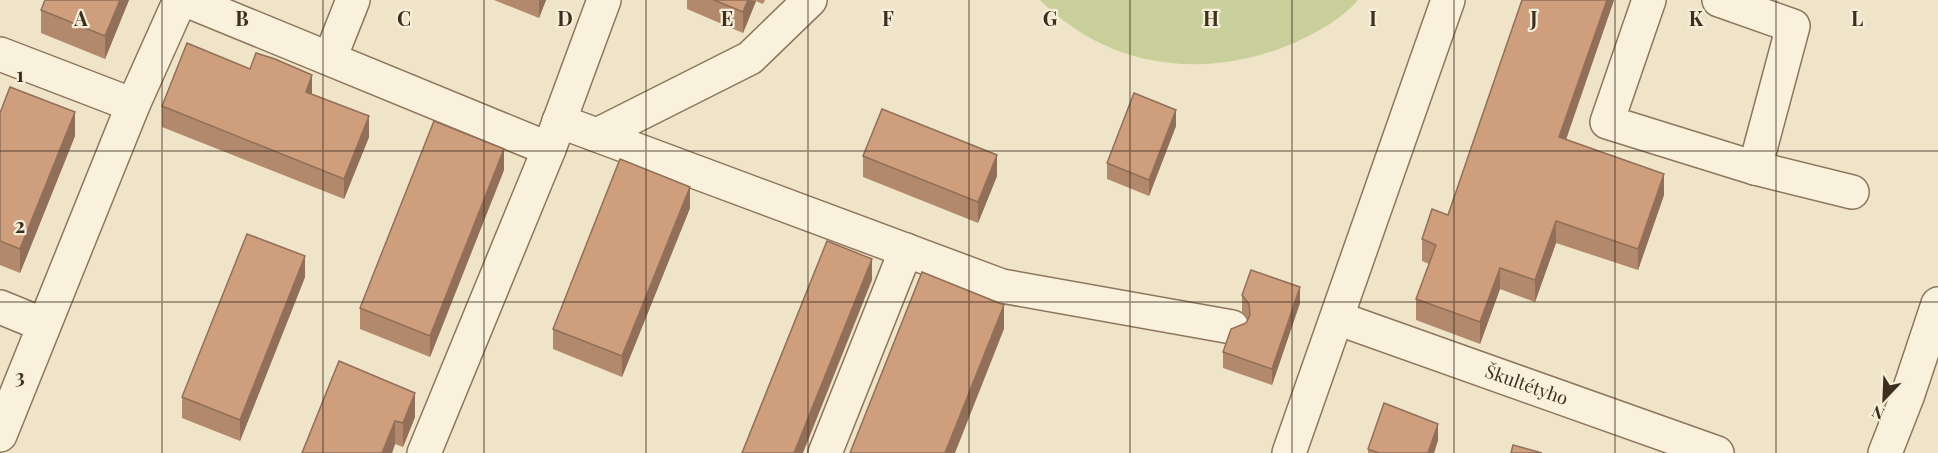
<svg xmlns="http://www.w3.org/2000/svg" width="1938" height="453" viewBox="0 0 1938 453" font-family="'Playfair Display',serif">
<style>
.green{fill:#c9cf9b}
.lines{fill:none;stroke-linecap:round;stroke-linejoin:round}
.minor-casing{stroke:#8d765c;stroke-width:36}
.minor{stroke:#faf1dc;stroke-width:33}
.wall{fill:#b2896c}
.shaded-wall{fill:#916f58}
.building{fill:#cf9f7d;stroke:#916f58;stroke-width:1.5}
.grid{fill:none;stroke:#3d2e20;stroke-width:1.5;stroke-opacity:0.55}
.labels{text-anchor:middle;stroke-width:4.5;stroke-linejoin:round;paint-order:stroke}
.street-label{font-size:18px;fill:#3d2e20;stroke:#f7eed8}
.grid-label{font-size:20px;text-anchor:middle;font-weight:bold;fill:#3d2e20;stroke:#f7eed8;stroke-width:4.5;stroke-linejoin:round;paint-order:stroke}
</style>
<rect width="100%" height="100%" fill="#f0e4c8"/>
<!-- green -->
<path class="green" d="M1040,0H1358C1342,19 1316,33 1294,43C1205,81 1109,69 1040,0Z"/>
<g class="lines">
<defs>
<g id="minor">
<path d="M186,0L549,149"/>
<path d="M1649,0L1607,122L1755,168L1852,192"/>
<path d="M1719,0L1793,26L1755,168"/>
<path d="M0,54L133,105"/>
<path d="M330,58L353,0"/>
<path d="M559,121L1002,286L1232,327"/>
<path d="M597,135L750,58L810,0"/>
<path d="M0,307L44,325"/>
<path id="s1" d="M1337,318L1717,453"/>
<path d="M0,435L133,105L180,0"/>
<path d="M424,453L549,149L604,0"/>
<path d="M825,453L906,250"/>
<path d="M1289,453L1448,0"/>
<path d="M1885,453L1907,397L1938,304"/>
</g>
</defs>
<!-- minor casing -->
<use href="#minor" class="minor-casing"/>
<!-- minor -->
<use href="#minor" class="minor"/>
</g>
<!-- wall -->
<g class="wall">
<path d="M45,0H129L105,59L41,33V10Z"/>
<path d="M494,0H546L539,18Z"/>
<path d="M687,0H765L763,4L756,1L743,33L687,9Z"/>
<path d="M1522,0H1614L1566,140L1664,195L1638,270L1556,243L1535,302L1500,289L1480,344L1416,320V299L1429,264L1422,261V239L1448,215Z"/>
<path d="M312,94L369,137L344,199L162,127V106Z"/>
<path d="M0,113L75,136L20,273L0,265Z"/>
<path d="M1176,126L1149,196L1107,179V163Z"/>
<path d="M863,156L997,176L978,223L863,177Z"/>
<path d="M504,170L430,357L360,329V308Z"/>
<path d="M690,208L622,377L553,349V329Z"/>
<path d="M305,277L240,441L182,418V397Z"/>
<path d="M1242,295L1300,303L1272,385L1223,368V352L1246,323L1248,319L1242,312Z"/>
<path d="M339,361L415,417L403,447L395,444L392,453H302Z"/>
<path d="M1438,440L1434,453H1368V449Z"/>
</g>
<!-- shaded-wall -->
<g class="shaded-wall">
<path d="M120,0H129L105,59V36Z"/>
<path d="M539,0H546L539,18Z"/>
<path d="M748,0L756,1L743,33V12Z"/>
<path d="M1607,0H1614L1559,159V137Z"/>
<path d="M312,75V96L306,92Z"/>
<path d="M1176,110V126L1149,196V180Z"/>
<path d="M75,112V136L20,273V249Z"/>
<path d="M369,116V137L344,199V179Z"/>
<path d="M504,149V170L430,357V336Z"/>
<path d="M997,155V176L978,223V202Z"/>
<path d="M1664,174V195L1638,270V249Z"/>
<path d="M690,187V208L622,377V356Z"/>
<path d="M1556,221V243L1535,302V280Z"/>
<path d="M305,256V277L240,441V420Z"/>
<path d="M872,259V280L803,453H794Z"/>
<path d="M1500,268V289L1480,344V322Z"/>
<path d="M1300,287V303L1272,385V369Z"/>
<path d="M1004,305V329L955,453H945Z"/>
<path d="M415,393V417L403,447V423Z"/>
<path d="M395,421V444L392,453H382Z"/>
<path d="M1438,424V440L1434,453H1428Z"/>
</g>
<!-- building -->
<g class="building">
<path d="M45,0H120L105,36L41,10Z"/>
<path d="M714,0H748L743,12Z"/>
<path d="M1522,0H1607L1559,137L1664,174L1638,249L1556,221L1535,280L1500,268L1480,322L1416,299L1436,245L1422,239L1432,209L1448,215Z"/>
<path d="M187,43L250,69L256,53L275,59L312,75L306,92L369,116L344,179L162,106Z"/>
<path d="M10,87L75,112L20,249L0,241V113Z"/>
<path d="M1134,93L1176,110L1149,180L1107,163Z"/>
<path d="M882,109L997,155L978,202L863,156Z"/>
<path d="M434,121L504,149L430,336L360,308Z"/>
<path d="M620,159L690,187L622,356L553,329Z"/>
<path d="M247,234L305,256L240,420L182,397Z"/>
<path d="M827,241L872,259L794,453H742Z"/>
<path d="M1251,270L1300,287L1272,369L1223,352L1231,329L1246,323L1250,315L1249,304L1242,295Z"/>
<path d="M922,272L1004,305L945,453H850Z"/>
<path d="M339,361L415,393L403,423L395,421L382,453H302Z"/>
<path d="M1384,403L1438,424L1428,453H1379L1368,449Z"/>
<path d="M1513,445L1542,453H1511Z"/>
</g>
<!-- grid -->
<path class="grid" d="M162,0V453M323,0V453M484,0V453M646,0V453M808,0V453M969,0V453M1130,0V453M1292,0V453M1454,0V453M1615,0V453M1776,0V453M0,151H1938M0,302H1938"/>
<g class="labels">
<!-- street labels -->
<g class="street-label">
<text dy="6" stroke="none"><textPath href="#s1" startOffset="201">Škultétyho</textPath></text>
</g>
</g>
<g class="grid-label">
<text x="81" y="26">A</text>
<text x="242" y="26">B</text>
<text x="404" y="26">C</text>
<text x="565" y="26">D</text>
<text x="727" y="26">E</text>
<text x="888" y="26">F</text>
<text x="1050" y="26">G</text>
<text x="1211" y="26">H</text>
<text x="1373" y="26">I</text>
<text x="1534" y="26">J</text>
<text x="1696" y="26">K</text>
<text x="1857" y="26">L</text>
<text x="20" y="82">1</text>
<text x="20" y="233">2</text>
<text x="20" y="384">3</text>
</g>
<!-- north arrow -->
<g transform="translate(1884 399) rotate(203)" stroke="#f7eed8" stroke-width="4.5" paint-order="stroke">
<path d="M0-4.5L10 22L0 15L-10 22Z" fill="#3d2e20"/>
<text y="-9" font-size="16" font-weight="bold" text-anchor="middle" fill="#3d2e20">N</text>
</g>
</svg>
